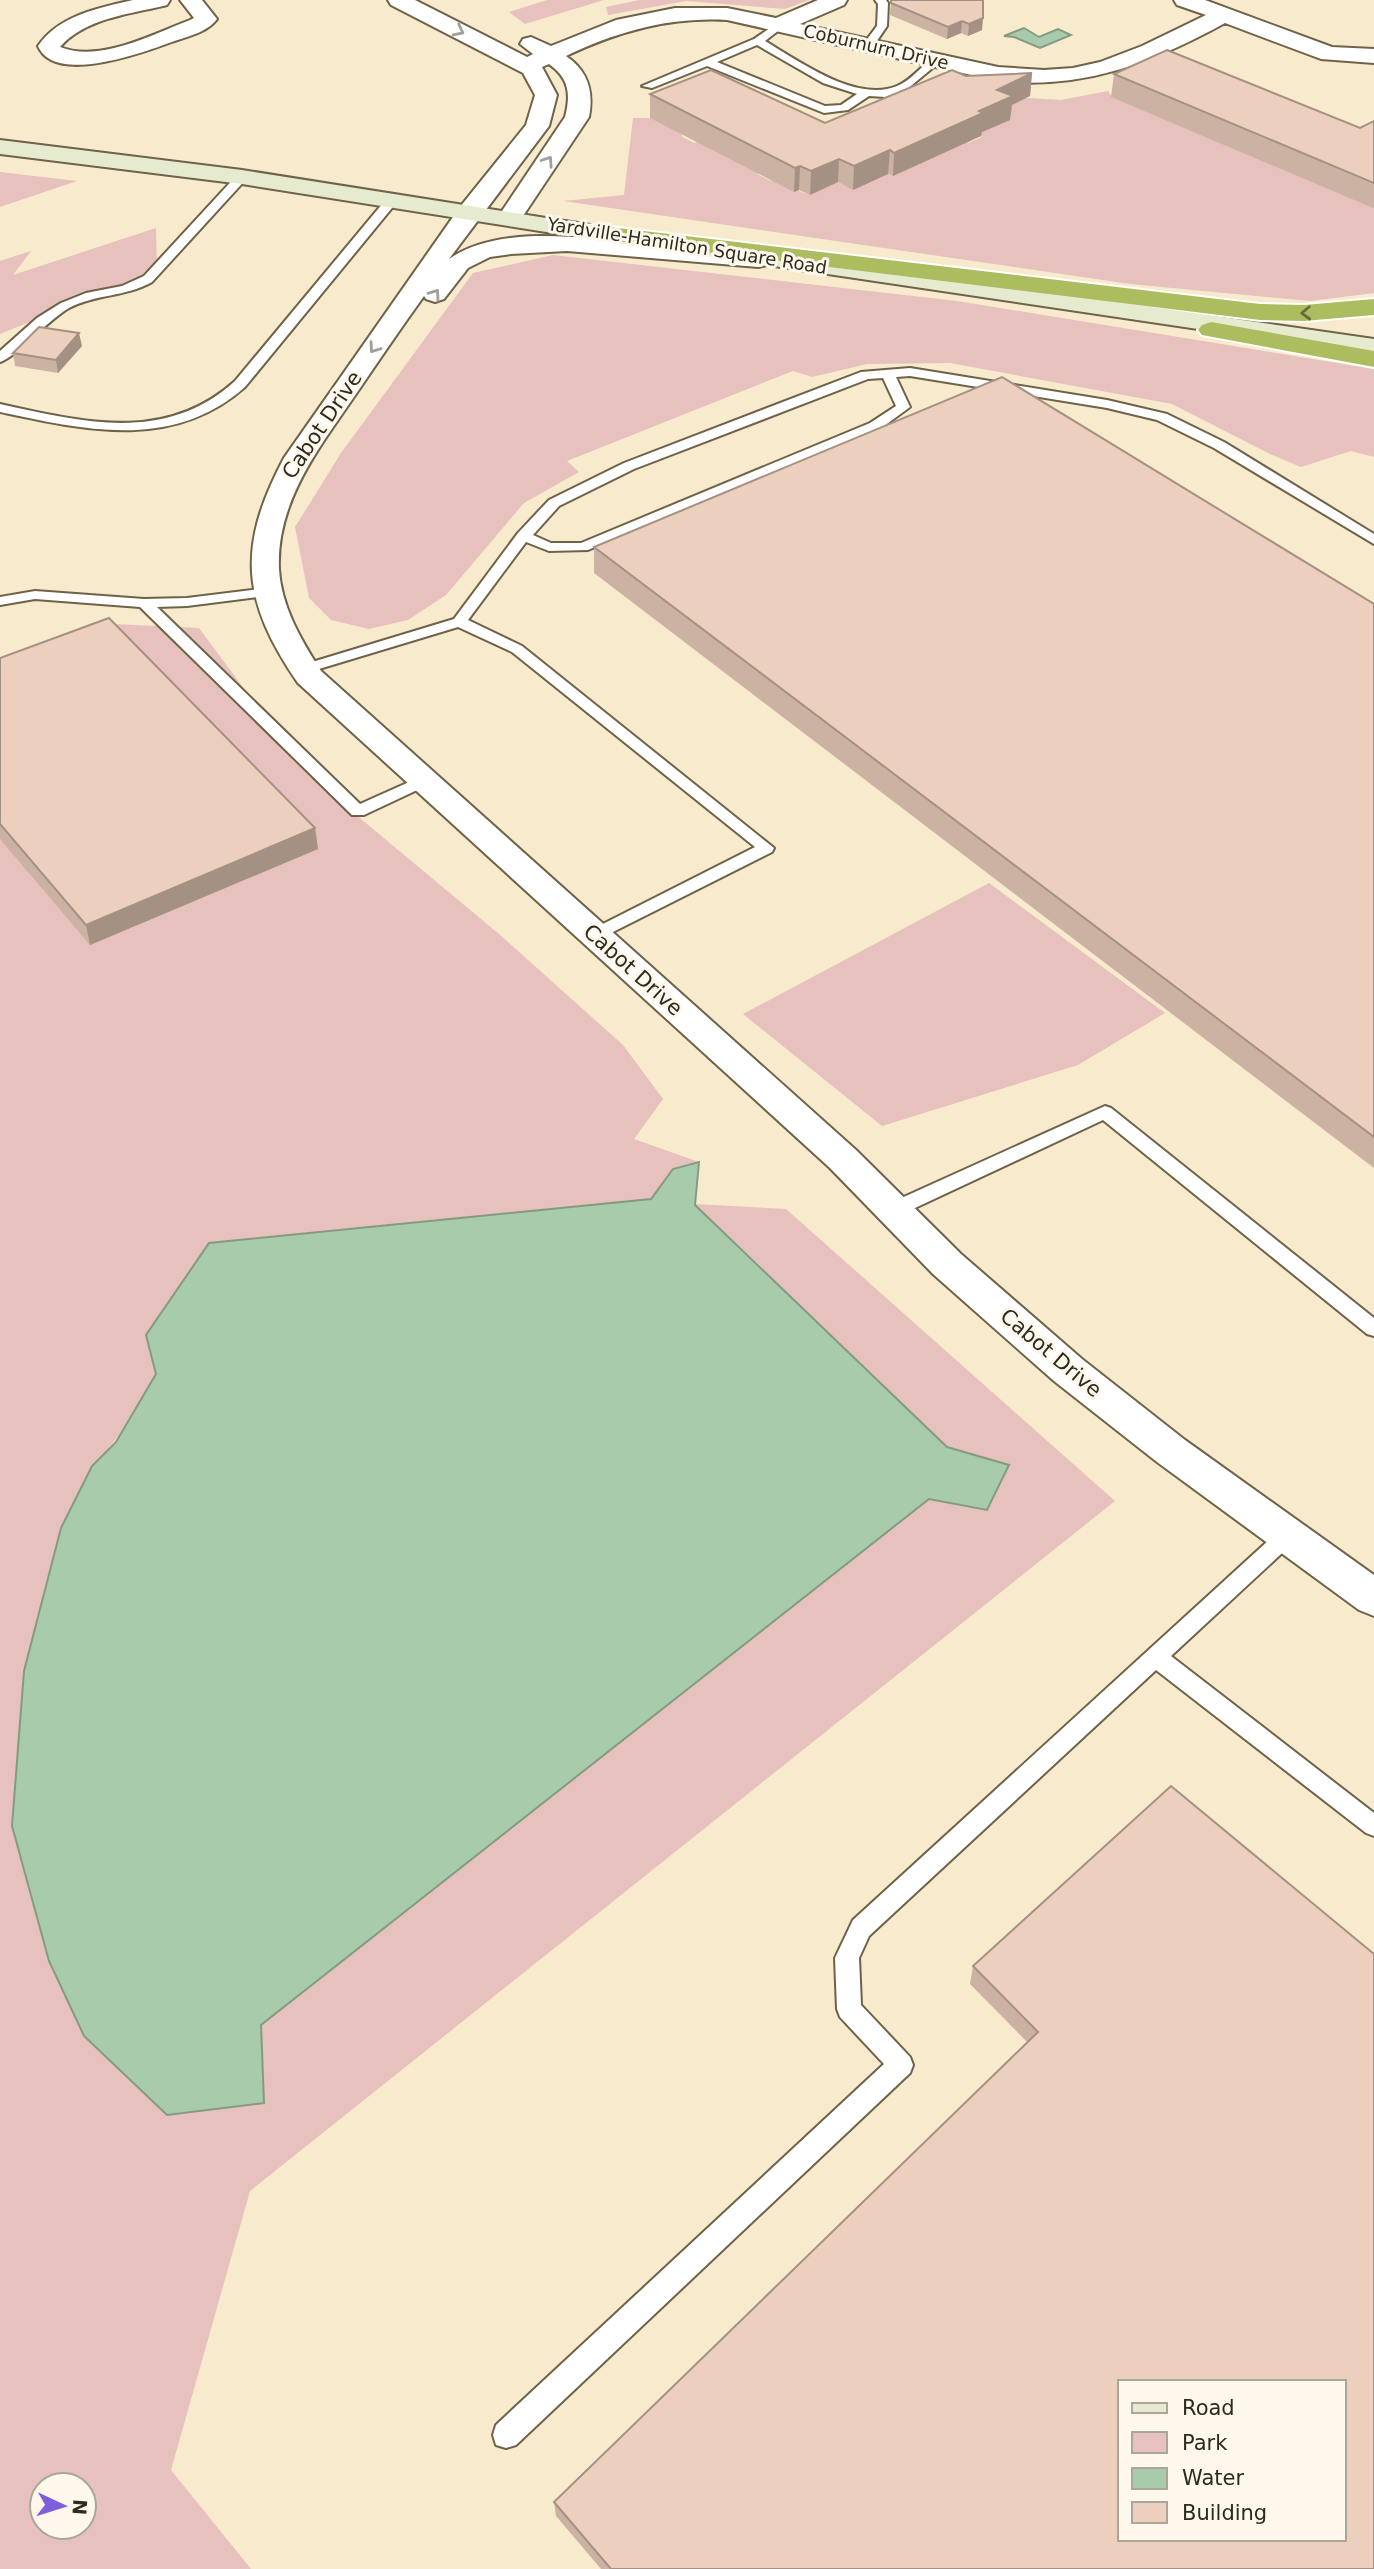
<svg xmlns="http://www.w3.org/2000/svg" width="1374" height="2569" viewBox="0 0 1374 2569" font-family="'DejaVu Sans',sans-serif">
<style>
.green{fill:#e7c1bd;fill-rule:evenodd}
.water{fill:#a8cbac;stroke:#849b82;stroke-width:2}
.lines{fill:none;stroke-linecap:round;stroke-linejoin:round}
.lane-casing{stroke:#6e6248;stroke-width:4}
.street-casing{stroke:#6e6248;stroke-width:4}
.secondary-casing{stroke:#6e6248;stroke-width:4}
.highway-casing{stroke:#fff;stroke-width:4}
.lane{fill:#fff;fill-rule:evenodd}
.street{fill:#fff;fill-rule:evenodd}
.secondary{fill:#e6ebcf;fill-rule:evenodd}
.highway{fill:#acbd5f;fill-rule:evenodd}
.wall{fill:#cbb2a2}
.shaded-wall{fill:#a59184}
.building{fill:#eccfbc;stroke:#a59184;stroke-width:2;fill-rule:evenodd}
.oneway{stroke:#a19f9a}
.oneway2{stroke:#676c3c}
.labels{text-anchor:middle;stroke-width:6;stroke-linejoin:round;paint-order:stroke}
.far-street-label{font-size:18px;fill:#2f2a1f;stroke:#fef8ec}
.street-label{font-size:21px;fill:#2f2a1f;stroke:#fef8ec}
</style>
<rect width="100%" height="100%" fill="#f8eacc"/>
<!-- green -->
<g class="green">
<path d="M547,0H604L525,24L509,12Z"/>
<path d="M639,0H809L785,9L686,1L608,15L606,7Z"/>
<path d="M1108,91L1112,97L1374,207V293L1310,301L1130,284L563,201L624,195L633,118H650L684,134L681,136L694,143L699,141L761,172L757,174L771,181L777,178L781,185L810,195L837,182L853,189L887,174L893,176L962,141L968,143L982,137L977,134L985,130L950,93L1061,100Z"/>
<path d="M0,172L77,181L0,207Z"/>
<path d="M156,228L157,270L0,334V261L31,251L13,275Z"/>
<path d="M553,255L957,301L1374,369V457L1351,451L1301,467L1270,454L1172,404L950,363L867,364L812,377L793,371L567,461L579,472L524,503L446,595L408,620L369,629L331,620L309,598L295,527L341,453L473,273Z"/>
<path d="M92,623L199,628L307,774L499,934L623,1045L663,1099L634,1139L699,1162L673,1169L651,1199L209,1243C178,1320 153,1406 92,1466L264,2103L261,2025L929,1499L987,1510L1008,1466L947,1447L694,1204L786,1209L1115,1501L250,2191L171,2470L251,2569H0V668H10ZM42,2485H84V2527H42Z"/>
<path d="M989,883L1165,1013L1078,1065L882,1126L743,1014Z"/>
</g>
<!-- water -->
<g class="water">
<path d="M1024,28L1039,37L1058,29L1071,35L1040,48L1014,37L1004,36Z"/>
<path d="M699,1162L695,1205L947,1447L1009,1465L987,1510L929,1499L261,2025L264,2103L167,2115L84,2036L49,1961L12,1826L24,1671L61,1528L92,1466L116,1442L156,1374L146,1335L209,1243L651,1199L673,1169Z"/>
</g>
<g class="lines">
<defs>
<g id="lane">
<path d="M875,0H886L888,3L887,26L872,48L868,49L862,46L877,26L878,4Z"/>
<path d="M779,22L783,23V27L765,41C799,61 856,103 897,86C910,81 920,68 931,59L941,61L906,90L885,97L869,96L848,110L824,113L707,66L652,88L642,86L754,39ZM757,45L823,83L857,94L841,105L825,106L717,62Z"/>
<path d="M238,174L248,177L152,282C126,297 95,294 69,308C48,320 16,357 0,362V351L37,318L61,303L86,293L122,286L144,276Z"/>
<path d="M392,196L396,197V203L245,387C173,451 85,430 0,412V404C84,422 165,444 235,381L388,197Z"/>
<path d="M910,368L1107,400L1167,414L1224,442L1374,534V544L1214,448L1157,420L1107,408L910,376L896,377L910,407L880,429L588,550L549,551L526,542L468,620L522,646L774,848L772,852L595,941L589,939L587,935L589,931L755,847L512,652L458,627L309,672H299L296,669L299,666L454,619L518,533L549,500L624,463L861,372ZM883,378L896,406L870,423L581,543H551L533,535L559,506L634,469L868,379Z"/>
<path d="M268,588L273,589L275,592L273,595L187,606L157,607L360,804L418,778H430L432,781L430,784L364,815H352L140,607L35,599L0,605V597L35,591L144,599L187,598Z"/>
<path d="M1105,1106L1111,1108L1374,1318V1336L1367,1334L1103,1120L900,1215H886L884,1210L886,1205Z"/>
<path d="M1287,1528L1294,1530L1297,1536L1294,1542L1171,1656L1374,1813V1836L1366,1833L1156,1670L869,1936L859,1958L861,2005L910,2057L913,2065L910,2073L516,2445L506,2448L496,2445L493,2435L496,2425L884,2064L840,2017L837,2009L835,1958L853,1920L1280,1530Z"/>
</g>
<g id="street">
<path d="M133,0H170L167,5C131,14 85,18 60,47C100,63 153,34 190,20L194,18L180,0H202L217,19C207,33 185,37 169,43C142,53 54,85 38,46C59,15 99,8 133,0Z"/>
<path d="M388,0H415L527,57L533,54L520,44L523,39L531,37L551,46L616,20L675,8H727L776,18L818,0H847L844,5L800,24L998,67L1044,70L1073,68L1100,62L1142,46L1206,15L1177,5L1174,0H1205L1332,47L1374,49V63L1321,59L1225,23C1152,63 1083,90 998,81L727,20C669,17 619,31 566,56C588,71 594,91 589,117L519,222L510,224L501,222L498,217L565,117C571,94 569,78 549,64L542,67L557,95L549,126L449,259C499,224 582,238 639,243C679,246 718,249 758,253L767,255L770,260L767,265L758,267L567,251L511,254L490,257L468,268L444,299L435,302L426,299L424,296C400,329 377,363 354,397C319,448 276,502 279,569C281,606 301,640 321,671L856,1150L961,1254L1082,1359L1185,1440L1374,1575V1616L1359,1610L1157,1462L1054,1381L933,1274L830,1168L298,683C241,600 237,547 284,458L460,207L526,125L535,95L523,73L391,5Z"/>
</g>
<g id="secondary">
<path d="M0,140L242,170L635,232L644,234L647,239L644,244L635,246L242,184L0,154Z"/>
<path d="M715,244L1374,339V355L706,256L703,251L706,246Z"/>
</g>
<g id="highway">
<path d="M593,225L1260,304L1304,305L1374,299V315L1304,321L1260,320L584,237L581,232L584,227Z"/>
<path d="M1211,322L1374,351V367L1202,335L1198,330L1202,325Z"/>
</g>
</defs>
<!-- lane casing -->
<use href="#lane" class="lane-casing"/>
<!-- street casing -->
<use href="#street" class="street-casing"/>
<!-- secondary casing -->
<use href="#secondary" class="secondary-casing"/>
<!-- highway casing -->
<use href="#highway" class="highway-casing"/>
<!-- lane -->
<use href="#lane" class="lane"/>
<!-- street -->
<use href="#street" class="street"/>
<!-- secondary -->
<use href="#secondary" class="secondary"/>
<!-- highway -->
<use href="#highway" class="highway"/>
</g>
<!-- wall -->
<g class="wall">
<path d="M891,0H983L982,30L968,36L961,33L947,39L890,15Z"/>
<path d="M1032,73L1030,96L1012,105L1010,120L982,132L981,136L893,176L888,174L853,190L838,182L810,195L799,190L794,192L650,118V94L825,123L966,76Z"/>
<path d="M1114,74L1360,128L1374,121V207L1373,208L1111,97Z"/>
<path d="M82,346L58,373L15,366L13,353Z"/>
<path d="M594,547L1374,604V1168L594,573Z"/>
<path d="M0,658L315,828L318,849L90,945L0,839Z"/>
<path d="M1171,1786L1374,2569H601L556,2516L554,2502L1027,2042L970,1984L973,1966Z"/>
</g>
<!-- shaded-wall -->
<g class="shaded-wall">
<path d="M983,18L982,30L968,36L969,24Z"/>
<path d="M962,21L961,33L947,39L948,27Z"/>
<path d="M1032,73L1030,96L1012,105L1010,120L982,132L981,136L893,176L894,153L979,111L997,90Z"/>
<path d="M890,150L888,174L853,190L854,166Z"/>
<path d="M839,159L838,182L810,195L811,171Z"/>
<path d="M800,166L799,190L794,192L795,168Z"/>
<path d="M79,333L82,346L58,373L56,360Z"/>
<path d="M315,828L318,849L90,945L86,925Z"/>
</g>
<!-- building -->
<g class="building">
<path d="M891,0H983V18L969,24L962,21L948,27L891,3Z"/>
<path d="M1167,50L1360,128L1374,121V183L1114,74Z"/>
<path d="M711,70L825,123L952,70L966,76L1032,73L997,90L1013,96L979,111L983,113L894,153L890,150L854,166L839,159L811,171L800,166L795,168L650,94Z"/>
<path d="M39,327L79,333L56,360L13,353Z"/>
<path d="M1002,377L1374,604V1137L594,547Z"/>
<path d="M109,618L315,828L86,925L0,824V658Z"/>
<path d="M1171,1786L1374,1954V2569H611L554,2502L1038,2032L973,1966ZM1120,2382H1344V2539H1120Z"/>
</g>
<!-- one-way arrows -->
<defs><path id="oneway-chevron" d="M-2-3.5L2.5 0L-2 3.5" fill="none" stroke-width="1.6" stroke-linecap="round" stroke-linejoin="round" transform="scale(1.75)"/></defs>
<g class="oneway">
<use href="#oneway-chevron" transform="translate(459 31) rotate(27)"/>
<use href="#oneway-chevron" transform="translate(548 161) rotate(-56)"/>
<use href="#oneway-chevron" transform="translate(435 294) rotate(-55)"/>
<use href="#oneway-chevron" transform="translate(374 348) rotate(125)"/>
</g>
<use class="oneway2" href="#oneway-chevron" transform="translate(1306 313) rotate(178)"/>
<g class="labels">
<!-- far-street labels -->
<g class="far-street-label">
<text transform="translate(876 47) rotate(13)" y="6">Coburnurn Drive</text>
<text transform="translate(687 246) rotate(9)" y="6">Yardville-Hamilton Square Road</text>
</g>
<!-- street labels -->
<g class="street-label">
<text transform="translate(322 425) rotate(-56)" y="7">Cabot Drive</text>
<text transform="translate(633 970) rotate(42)" y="7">Cabot Drive</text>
<text transform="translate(1051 1353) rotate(40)" y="7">Cabot Drive</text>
</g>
</g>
<!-- legend -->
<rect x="1118" y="2380" width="228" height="161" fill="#fef8ec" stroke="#aba69a" stroke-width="2"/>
<rect x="1132" y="2403" width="35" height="10" fill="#e6ebcf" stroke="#aba69a" stroke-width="2"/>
<text x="1182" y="2415" font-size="21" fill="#2f2a1f">Road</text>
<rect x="1132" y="2432" width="35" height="21" fill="#e7c1bd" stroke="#aba69a" stroke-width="2"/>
<text x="1182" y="2450" font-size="21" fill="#2f2a1f">Park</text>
<rect x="1132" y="2468" width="35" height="21" fill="#a8cbac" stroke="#aba69a" stroke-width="2"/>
<text x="1182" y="2485" font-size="21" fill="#2f2a1f">Water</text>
<rect x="1132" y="2502" width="35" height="21" fill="#eccfbc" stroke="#aba69a" stroke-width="2"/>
<text x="1182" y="2520" font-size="21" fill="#2f2a1f">Building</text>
<!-- north arrow -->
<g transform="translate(63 2506) rotate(94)"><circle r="33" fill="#fef8ec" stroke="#aba69a" stroke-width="2"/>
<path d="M0-5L12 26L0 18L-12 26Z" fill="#7d5fd9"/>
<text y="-10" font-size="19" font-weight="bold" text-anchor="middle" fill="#2f2a1f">N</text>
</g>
</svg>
